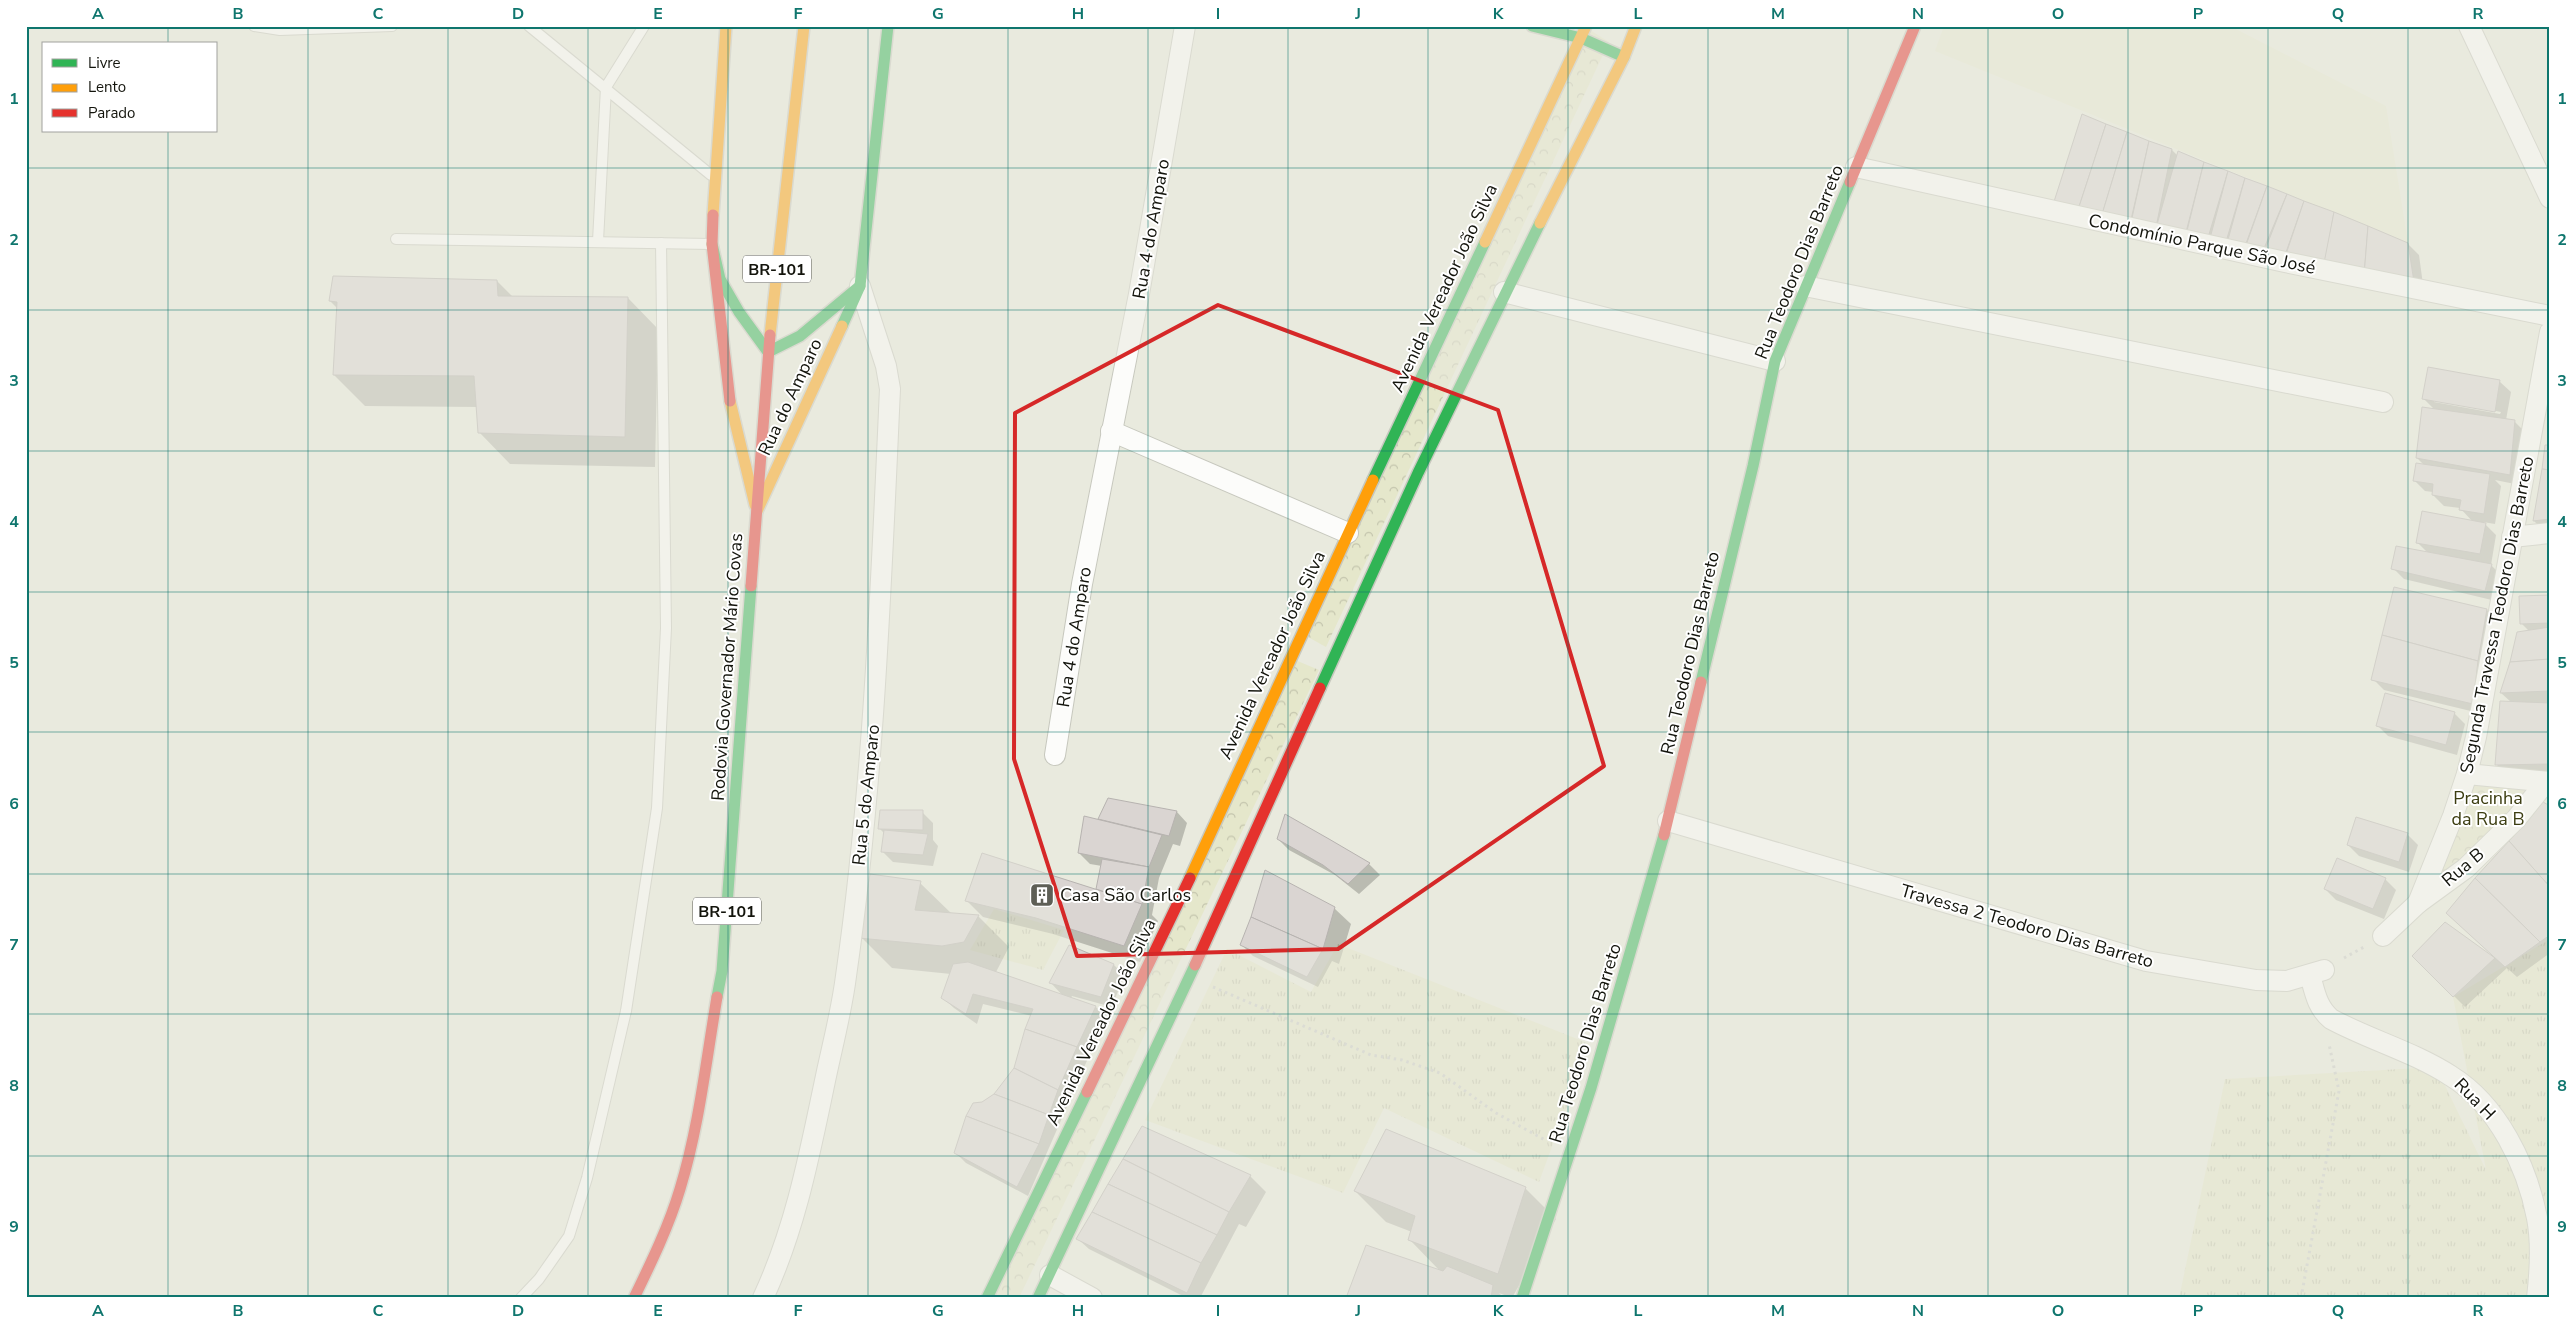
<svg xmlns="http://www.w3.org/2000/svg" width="2576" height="1324" viewBox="0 0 2576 1324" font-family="'Nunito Sans',sans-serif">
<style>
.built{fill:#e7e9d2}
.grass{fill:url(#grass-tufts)}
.park{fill:url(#park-crowns)}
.shadow{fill:#0003;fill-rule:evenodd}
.building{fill:#dad5d2;stroke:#b7b3b0}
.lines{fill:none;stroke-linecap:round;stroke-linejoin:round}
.lane-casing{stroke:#c7c8be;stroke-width:12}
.street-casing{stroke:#c7c8be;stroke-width:22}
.fast-casing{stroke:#c7c8be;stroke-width:14}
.slow-casing{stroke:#c7c8be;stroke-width:14}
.jam-casing{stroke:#c7c8be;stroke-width:14}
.path{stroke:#cbccc7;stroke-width:3;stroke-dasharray:2.5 4;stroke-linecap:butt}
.lane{stroke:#fcfcfa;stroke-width:10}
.street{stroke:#fcfcfa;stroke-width:20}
.fast{stroke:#30b455;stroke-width:11}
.slow{stroke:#ff9f0a;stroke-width:11}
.jam{stroke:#e5322d;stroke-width:11}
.marked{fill:none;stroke:#d62828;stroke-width:4;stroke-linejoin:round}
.grid{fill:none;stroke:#0f766e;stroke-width:1;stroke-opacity:0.55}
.labels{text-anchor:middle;stroke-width:4;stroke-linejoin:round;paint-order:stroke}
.shield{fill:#fff;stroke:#5a5a55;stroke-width:1}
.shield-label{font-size:16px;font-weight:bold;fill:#13140c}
.street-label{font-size:18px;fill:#13140c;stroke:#fff}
.park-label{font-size:18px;fill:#3c3d11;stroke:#fff}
.poi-label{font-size:18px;fill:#13140c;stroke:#fff;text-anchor:start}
.neatline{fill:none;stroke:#0f766e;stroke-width:2}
.grid-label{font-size:16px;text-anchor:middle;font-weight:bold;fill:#0f766e}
</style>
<defs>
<pattern id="grass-tufts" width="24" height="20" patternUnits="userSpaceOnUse" patternTransform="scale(1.25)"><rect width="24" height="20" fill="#e5e7cb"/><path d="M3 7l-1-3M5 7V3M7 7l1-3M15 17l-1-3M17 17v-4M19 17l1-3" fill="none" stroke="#c4c5ad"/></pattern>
<pattern id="park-crowns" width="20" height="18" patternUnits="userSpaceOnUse" patternTransform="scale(1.25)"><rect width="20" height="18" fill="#e5e7cb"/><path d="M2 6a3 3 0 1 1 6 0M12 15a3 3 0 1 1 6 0" fill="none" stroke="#c4c5ad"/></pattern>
</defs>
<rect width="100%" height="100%" fill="#e9eade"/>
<!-- built -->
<path class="built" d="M1944,26H2230L2386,106L2408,243L1935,51Z"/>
<!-- grass -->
<g class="grass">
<path d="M994,909L1064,930L1043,970L970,950Z"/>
<path d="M2550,939V1298H2179L2225,1079L2436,1067L2486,1170L2453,997Z"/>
<path d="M1338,944L1590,1044L1539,1182L1384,1108L1343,1193L1145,1120L1227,949L1311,992Z"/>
</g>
<!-- park -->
<g class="park">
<path d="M1587,28L1609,42L1326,647L1299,632Z"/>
<path d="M1288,657L1319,670L1019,1298H989Z"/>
<path d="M2474,784L2537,792L2466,858L2433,883Z"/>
</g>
<!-- shadow -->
<g class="shadow">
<path d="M2082,116L2172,150L2178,156V153L2408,244L2419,255L2424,292L2137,233Z"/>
<path d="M497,281L513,297L628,298L658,329L655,467L510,464L480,433L478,407L365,406L334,375L338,309L330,301Z"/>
<path d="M2429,368L2500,382L2511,392L2506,420L2514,421L2525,432L2520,485L2495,480L2501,486L2495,524L2483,522L2496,535L2491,565L2502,576L2496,601L2404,579L2393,568L2428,553L2418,543L2473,522L2460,508L2444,506L2433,495V492L2425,491L2414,480L2425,466L2417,458L2435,410L2423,398ZM2434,399L2501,412L2500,414L2434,402Z"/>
<path d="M2546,447H2550V531L2545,532L2534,521Z"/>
<path d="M2550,596V773L2507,775L2496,764L2511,702L2501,693L2518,633L2529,631L2521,623Z"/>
<path d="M2487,610L2498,621L2483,714L2384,690L2373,679Z"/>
<path d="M2454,713L2465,724L2457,755L2388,736L2377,725Z"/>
<path d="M1108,799L1177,812L1187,823L1180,846L1173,844L1159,878L1152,915L1158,921L1140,962L1053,934L983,917L967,901L1097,891L1102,866L1090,864L1079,853L1099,821Z"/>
<path d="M2550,808V953L2517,977L2507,968L2465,1007L2414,956L2492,957Z"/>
<path d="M922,812L933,823V840L938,846L933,866L893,862L882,851L885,834L879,828Z"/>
<path d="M1286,816L1369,864L1380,875L1359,894L1335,875L1289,850L1278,839Z"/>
<path d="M2407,834L2418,845L2409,872L2359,856L2348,845Z"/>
<path d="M2385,879L2396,890L2384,919L2336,900L2325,889Z"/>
<path d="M920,883L952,914L978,916L1009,947L996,972L1063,996L1051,983L1069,946L1114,965L1124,975L1112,1007L1072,996L1071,998L1096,1007L1106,1017L1028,1196L966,1163L955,1152L982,1103L995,1095L1015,1069L1032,1016L983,1004L977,1024L954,1008L943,998L951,974L892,968L861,937Z"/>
<path d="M1334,908L1351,924L1339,964L1332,961L1318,987L1253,956L1242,945Z"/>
<path d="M1250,1176L1266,1192L1246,1227L1239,1224L1200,1298H1187L1089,1249L1078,1239Z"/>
<path d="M1525,1188L1556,1219L1512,1298L1499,1293L1504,1298H1347L1441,1272L1410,1240L1412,1232L1386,1222L1355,1191Z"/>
</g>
<!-- building -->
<g class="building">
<path d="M2082,114L2106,124L2076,216L2051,211Z"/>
<path d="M2106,124L2127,132L2100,221L2076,216Z"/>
<path d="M2127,132L2149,141L2130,224L2100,221Z"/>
<path d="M2149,141L2172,149L2155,232L2130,227Z"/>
<path d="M2178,151L2204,162L2185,236L2156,228Z"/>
<path d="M2204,162L2228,171L2207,241L2185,239Z"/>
<path d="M2228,171L2245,178L2225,245L2209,242Z"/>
<path d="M2245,178L2267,186L2244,249L2226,247Z"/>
<path d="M2267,186L2287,194L2262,253L2244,251Z"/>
<path d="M2287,194L2304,201L2284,258L2263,255Z"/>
<path d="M2304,201L2334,212L2324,268L2284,260Z"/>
<path d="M2334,212L2368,226L2364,276L2324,263Z"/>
<path d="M2368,226L2408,243L2414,282L2364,276Z"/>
<path d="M333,276L497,280L498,296L628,297L625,437L478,433L474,376L333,375L337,302L329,301Z"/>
<path d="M2428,367L2500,380L2495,412L2422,399Z"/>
<path d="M2422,407L2515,420L2510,475L2416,458Z"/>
<path d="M2545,445H2550V470L2542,469Z"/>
<path d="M2416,463L2490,474L2484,514L2459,510L2461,500L2432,495L2433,484L2413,481Z"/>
<path d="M2542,469L2550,470V519L2533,521Z"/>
<path d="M2422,511L2486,523L2480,554L2416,543Z"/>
<path d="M2396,546L2492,564L2485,591L2391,569Z"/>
<path d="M2394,587L2487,609L2478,661L2382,635Z"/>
<path d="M2550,595V623L2520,624L2519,596Z"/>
<path d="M2550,627V659L2510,662L2517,632Z"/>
<path d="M2382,635L2478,661L2473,704L2371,680Z"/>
<path d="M2550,659V691L2500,693L2510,662Z"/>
<path d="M2385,693L2455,712L2446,745L2376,726Z"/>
<path d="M2500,701L2550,703V764L2495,765Z"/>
<path d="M1108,798L1177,811L1169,836L1098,819Z"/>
<path d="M2543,802L2550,806V880L2546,883L2509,841Z"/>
<path d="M880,810H923V830L878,829Z"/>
<path d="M1285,814L1329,839L1370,863L1348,884L1323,865L1277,839Z"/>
<path d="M1084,816L1162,835L1149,867L1078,853Z"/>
<path d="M2356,817L2408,833L2399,862L2347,845Z"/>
<path d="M884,830L928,834L923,855L881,852Z"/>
<path d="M2509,841L2550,887V935L2540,942L2475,878Z"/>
<path d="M982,853L1142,904L1124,946L1036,918L965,901Z"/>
<path d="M2337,858L2386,878L2373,909L2324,889Z"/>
<path d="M1102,859L1149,867L1142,904L1096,889Z"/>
<path d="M1265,870L1335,907L1323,949L1251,917Z"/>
<path d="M870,874L921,881L915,910L979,915L964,942L942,946L859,938Z"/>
<path d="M2475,878L2540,942L2505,967L2446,913Z"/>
<path d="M1251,917L1323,949L1307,977L1240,945Z"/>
<path d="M2445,922L2495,958L2453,997L2412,956Z"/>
<path d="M1069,945L1114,964L1101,997L1049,983Z"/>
<path d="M968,962L1096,1006L1077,1047L1025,1029L1033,1009L973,994L966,1014L941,998L953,964Z"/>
<path d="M1025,1029L1077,1047L1058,1090L1014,1068Z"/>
<path d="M1014,1068L1058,1090L1049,1115L994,1094Z"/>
<path d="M994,1094L1049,1115L1039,1144L966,1116L973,1103L982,1102Z"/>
<path d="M966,1116L1039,1144L1017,1187L954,1153Z"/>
<path d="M1142,1126L1251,1175L1229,1212L1123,1159Z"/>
<path d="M1386,1129L1526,1187L1498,1274L1408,1240L1415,1216L1354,1191Z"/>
<path d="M1123,1159L1229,1212L1217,1235L1108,1184Z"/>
<path d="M1108,1184L1217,1235L1201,1263L1092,1212Z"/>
<path d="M1092,1212L1201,1263L1187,1293L1076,1239Z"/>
<path d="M1366,1245L1443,1271L1447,1266L1493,1285L1491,1298H1346Z"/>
</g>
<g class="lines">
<defs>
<g id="lane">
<path d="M254,26L280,30L392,26"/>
<path d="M529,26L711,175"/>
<path d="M396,239L711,244"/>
<path d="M598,241L606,87L644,26"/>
<path d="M521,1298L539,1279L569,1236L587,1178L626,1011L657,808L666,628L661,243"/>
</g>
<g id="street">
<path d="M2469,26L2550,198"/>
<path d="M1856,167L2285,262L2550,316"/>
<path d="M1805,286L2383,402"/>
<path d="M1504,292L1775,361"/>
<path d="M1111,431L1348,533"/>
<path d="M2512,537L2550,533"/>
<path d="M1055,755L1082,584L1139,294L1185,26"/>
<path d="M2467,774L2550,782"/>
<path d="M1668,821L2146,961L2256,980L2287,981L2324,970"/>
<path d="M2418,903L2466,868L2516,819L2545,783"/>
<path d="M2383,936L2418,903L2453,816L2467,774L2476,737L2550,332"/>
<path d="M2310,975C2315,993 2317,1007 2331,1019C2370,1040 2414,1052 2451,1076C2498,1105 2527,1166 2537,1218C2542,1244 2540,1272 2537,1298"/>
<path d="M1050,1275L1092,1298"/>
<path d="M763,1298C796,1227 810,1152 826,1076C833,1043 842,1009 846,976C874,781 881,585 890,389L886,366L860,286"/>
</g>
<g id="fast">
<path d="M1532,26L1581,38L1624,57"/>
<path d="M712,244L720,279L739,312L768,352L800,336L860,286"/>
<path d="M842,326L860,286L888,26"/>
<path d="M1373,480L1485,242"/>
<path d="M1701,682L1753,466L1775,361L1850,182"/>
<path d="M1320,688L1418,473L1540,223"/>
<path d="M717,997L722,971L751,586"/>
<path d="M987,1298L1087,1092"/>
<path d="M1038,1298L1195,965"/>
<path d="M1522,1298L1591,1088L1664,835"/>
</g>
<g id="slow">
<path d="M713,215L726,26"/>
<path d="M1540,223L1624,57L1636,26"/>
<path d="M1485,242L1586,26"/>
<path d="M770,335L804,26"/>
<path d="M730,401L755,505"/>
<path d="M757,511L842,326"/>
<path d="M1190,878L1373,480"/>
</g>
<g id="jam">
<path d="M1850,182L1915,26"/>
<path d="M713,215L712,244L730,401"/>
<path d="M751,586L770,335"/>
<path d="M1664,835L1701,682"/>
<path d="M1195,965L1320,688"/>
<path d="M1087,1092L1190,878"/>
<path d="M634,1298C651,1263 669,1226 680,1189C699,1127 706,1061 717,997"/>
</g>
</defs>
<!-- lane casing -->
<use href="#lane" class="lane-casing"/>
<!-- street casing -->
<use href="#street" class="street-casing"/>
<!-- fast casing -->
<use href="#fast" class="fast-casing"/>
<!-- slow casing -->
<use href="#slow" class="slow-casing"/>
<!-- jam casing -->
<use href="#jam" class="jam-casing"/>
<!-- path -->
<g class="path">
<path d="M2344,958L2364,947"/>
<path d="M1213,987L1371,1055L1402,1060L1440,1073L1496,1113L1545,1140"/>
<path d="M2301,1298L2339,1091L2329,1044"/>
</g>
<!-- lane -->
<use href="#lane" class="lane"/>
<!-- street -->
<use href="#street" class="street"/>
<!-- fast -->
<use href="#fast" class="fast"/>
<!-- slow -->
<use href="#slow" class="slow"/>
<!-- jam -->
<use href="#jam" class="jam"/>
</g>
<!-- marked area -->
<path d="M0 0H2576V1324H0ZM1218,305L1498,410L1604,766L1338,949L1077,956L1014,759L1015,413Z" fill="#e9eade" fill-opacity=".55" fill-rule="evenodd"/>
<path class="marked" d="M1218,305L1498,410L1604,766L1338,949L1077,956L1014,759L1015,413Z"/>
<!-- grid -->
<path class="grid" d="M168,26V44M308,26V1298M448,26V1298M588,26V1298M728,26V1298M868,26V1298M1008,26V1298M1148,26V1298M1288,26V1298M1428,26V1298M1568,26V1298M1708,26V1298M1848,26V1298M1988,26V1298M2128,26V1298M2268,26V1298M2408,26V1298M168,131V1298M26,168H2550M26,310H2550M26,451H2550M26,592H2550M26,732H2550M26,874H2550M26,1014H2550M26,1156H2550"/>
<!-- icons -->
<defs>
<symbol id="building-square" viewBox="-11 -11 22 22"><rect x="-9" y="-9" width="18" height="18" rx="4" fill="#5e5f56" stroke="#fff"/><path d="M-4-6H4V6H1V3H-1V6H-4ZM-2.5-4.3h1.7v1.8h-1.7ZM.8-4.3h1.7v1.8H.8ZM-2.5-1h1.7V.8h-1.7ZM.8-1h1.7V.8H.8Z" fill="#fff"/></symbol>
</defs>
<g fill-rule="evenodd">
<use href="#building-square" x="1028" y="881" width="28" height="28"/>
</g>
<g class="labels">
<!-- shield labels -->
<g class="shield">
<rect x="743" y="255.5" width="68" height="27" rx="4"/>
<rect x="693" y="897.5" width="68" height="27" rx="4"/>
</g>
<g class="shield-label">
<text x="777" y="275">BR-101</text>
<text x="727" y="917">BR-101</text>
</g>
<!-- street labels -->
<g class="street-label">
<text transform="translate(1151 229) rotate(-80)" y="6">Rua 4 do Amparo</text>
<text transform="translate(2202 244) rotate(12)" y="6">Condomínio Parque São José</text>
<text transform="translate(1799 262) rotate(-68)" y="6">Rua Teodoro Dias Barreto</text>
<text transform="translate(1444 288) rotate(-65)" y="6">Avenida Vereador João Silva</text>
<text transform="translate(790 397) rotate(-65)" y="6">Rua do Amparo</text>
<text transform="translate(2497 615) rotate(-79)" y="6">Segunda Travessa Teodoro Dias Barreto</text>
<text transform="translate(1074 637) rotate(-81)" y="6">Rua 4 do Amparo</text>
<text transform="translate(1690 653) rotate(-77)" y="6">Rua Teodoro Dias Barreto</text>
<text transform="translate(1272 655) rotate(-65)" y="6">Avenida Vereador João Silva</text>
<text transform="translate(727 667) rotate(-86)" y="6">Rodovia Governador Mário Covas</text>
<text transform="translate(866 795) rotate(-84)" y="6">Rua 5 do Amparo</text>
<text transform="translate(2463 867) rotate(-40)" y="6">Rua B</text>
<text transform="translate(2027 926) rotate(16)" y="6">Travessa 2 Teodoro Dias Barreto</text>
<text transform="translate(1101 1022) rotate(-64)" y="6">Avenida Vereador João Silva</text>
<text transform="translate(1585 1043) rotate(-73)" y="6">Rua Teodoro Dias Barreto</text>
<text transform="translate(2475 1099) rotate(46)" y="6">Rua H</text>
</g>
<!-- park labels -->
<g class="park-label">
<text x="2488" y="804">Pracinha<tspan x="2488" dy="21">da Rua B</tspan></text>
</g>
<!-- poi labels -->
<g class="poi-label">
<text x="1060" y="901">Casa São Carlos</text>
</g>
</g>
<!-- border -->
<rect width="2576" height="1324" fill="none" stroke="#ffffff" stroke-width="55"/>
<!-- legend -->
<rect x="42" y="42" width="175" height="90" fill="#ffffff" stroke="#a1a19e"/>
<rect x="52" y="59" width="25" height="8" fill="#30b455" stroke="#a1a19e"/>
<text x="88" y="68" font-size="15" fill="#13140c">Livre</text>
<rect x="52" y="84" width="25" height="8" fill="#ff9f0a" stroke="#a1a19e"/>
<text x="88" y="92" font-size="15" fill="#13140c">Lento</text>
<rect x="52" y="109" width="25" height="8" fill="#e5322d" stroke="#a1a19e"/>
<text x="88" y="118" font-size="15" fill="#13140c">Parado</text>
<rect x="28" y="28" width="2520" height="1268" class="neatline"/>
<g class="grid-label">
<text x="98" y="19">A</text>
<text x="238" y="19">B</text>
<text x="378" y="19">C</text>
<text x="518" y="19">D</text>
<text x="658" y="19">E</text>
<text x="798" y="19">F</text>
<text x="938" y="19">G</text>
<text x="1078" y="19">H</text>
<text x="1218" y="19">I</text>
<text x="1358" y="19">J</text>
<text x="1498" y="19">K</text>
<text x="1638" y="19">L</text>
<text x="1778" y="19">M</text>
<text x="1918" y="19">N</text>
<text x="2058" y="19">O</text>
<text x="2198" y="19">P</text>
<text x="2338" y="19">Q</text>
<text x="2478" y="19">R</text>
<text x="14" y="104">1</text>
<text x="2562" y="104">1</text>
<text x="14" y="245">2</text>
<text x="2562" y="245">2</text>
<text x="14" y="386">3</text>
<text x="2562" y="386">3</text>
<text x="14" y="527">4</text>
<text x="2562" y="527">4</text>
<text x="14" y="668">5</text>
<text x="2562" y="668">5</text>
<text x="14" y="809">6</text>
<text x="2562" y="809">6</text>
<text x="14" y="950">7</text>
<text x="2562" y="950">7</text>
<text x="14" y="1091">8</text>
<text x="2562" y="1091">8</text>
<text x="14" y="1232">9</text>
<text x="2562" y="1232">9</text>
<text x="98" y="1316">A</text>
<text x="238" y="1316">B</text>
<text x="378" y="1316">C</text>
<text x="518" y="1316">D</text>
<text x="658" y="1316">E</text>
<text x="798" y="1316">F</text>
<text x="938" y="1316">G</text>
<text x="1078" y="1316">H</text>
<text x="1218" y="1316">I</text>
<text x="1358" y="1316">J</text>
<text x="1498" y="1316">K</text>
<text x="1638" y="1316">L</text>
<text x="1778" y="1316">M</text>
<text x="1918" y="1316">N</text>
<text x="2058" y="1316">O</text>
<text x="2198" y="1316">P</text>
<text x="2338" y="1316">Q</text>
<text x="2478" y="1316">R</text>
</g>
</svg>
